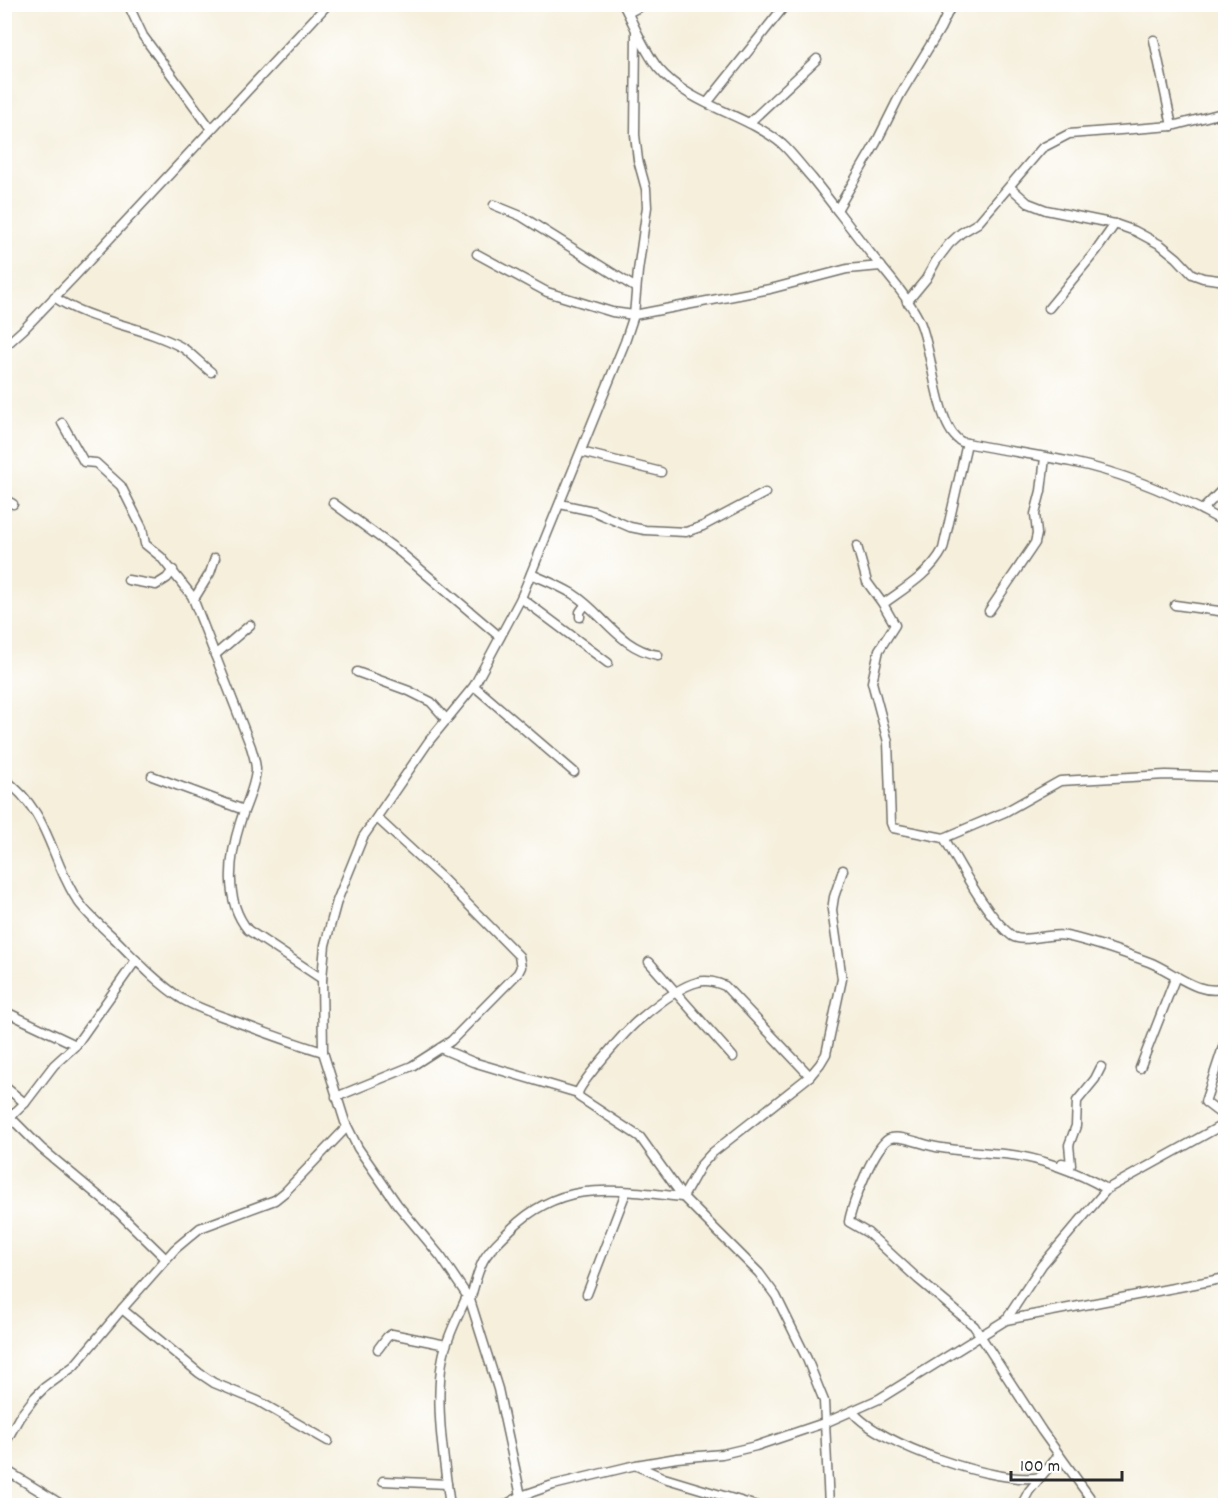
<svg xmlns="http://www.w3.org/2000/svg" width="1230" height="1510" viewBox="0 0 1230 1510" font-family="Dekko,sans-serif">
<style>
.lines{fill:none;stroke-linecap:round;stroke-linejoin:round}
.minor-casing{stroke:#727069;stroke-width:11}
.minor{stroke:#fff;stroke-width:8}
</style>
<rect width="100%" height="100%" fill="#fff"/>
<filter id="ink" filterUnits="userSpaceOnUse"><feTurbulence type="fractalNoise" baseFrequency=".0167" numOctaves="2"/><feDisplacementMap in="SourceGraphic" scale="12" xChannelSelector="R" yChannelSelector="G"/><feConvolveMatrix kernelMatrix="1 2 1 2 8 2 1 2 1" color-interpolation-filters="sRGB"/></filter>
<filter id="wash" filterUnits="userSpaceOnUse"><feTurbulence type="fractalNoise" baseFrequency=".008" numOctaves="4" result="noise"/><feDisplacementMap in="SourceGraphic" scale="24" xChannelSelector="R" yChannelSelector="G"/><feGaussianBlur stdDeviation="1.35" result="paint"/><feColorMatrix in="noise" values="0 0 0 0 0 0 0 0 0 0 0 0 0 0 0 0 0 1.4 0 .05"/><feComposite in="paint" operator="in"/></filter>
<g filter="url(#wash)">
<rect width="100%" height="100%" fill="#f5efdc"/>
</g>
<g filter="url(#ink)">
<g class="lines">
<defs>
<g id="minor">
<path d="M128,4L143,36L211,129"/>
<path d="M623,4C635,26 643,49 658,68C690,106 745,113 782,144C793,154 802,167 812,178C832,203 851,229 871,254C887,274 907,296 919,320C933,347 935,429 962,442C998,450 1035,454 1071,462C1125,473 1178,496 1226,523"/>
<path d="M628,13L645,4"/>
<path d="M1154,40L1172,126"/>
<path d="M707,103L786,4"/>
<path d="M749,123L817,59"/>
<path d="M1010,187L1028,203L1046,210L1115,224L1135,231L1161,245L1177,258L1192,274L1203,278L1226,281"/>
<path d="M494,205L521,216L636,288"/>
<path d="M837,210L876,143L900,95L940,29L952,4"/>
<path d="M477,254L547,292L612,312L634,315L770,289L847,269L881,266"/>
<path d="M54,297C92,323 142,325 183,348C192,354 202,365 211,372"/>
<path d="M907,302L926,279L936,261L949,244L961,233L978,223L1042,148L1069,134L1172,126L1226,112"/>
<path d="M1049,308L1096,251L1115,224"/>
<path d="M4,347L24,329L74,277L328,4"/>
<path d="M62,423L84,462L96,463L121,486L142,528L145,544L161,557L192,596L251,747C253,754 256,762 256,770C255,787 245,806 240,823C229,858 224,901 248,930L322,979"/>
<path d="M581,452L661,472"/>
<path d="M4,499L13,504"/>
<path d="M333,503L400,552L500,637"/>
<path d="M560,504L593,511L630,527L645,530L686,532L703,526L765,493"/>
<path d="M1202,510L1226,486"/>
<path d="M857,546L867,582L883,604L895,625L879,650L872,682L888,742L891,823L893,828L944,838L1005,812L1060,781L1166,775L1226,777"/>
<path d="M531,574C545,580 560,586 573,594C603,613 620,649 658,655"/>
<path d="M128,580L156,585L167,578L173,570"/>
<path d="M521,598L608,663"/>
<path d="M194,599L210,573L215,558"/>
<path d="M883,604C905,588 930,574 943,549L967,443"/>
<path d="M1175,605L1226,612"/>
<path d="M989,611L1035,543L1037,534L1035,514L1041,491L1045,458"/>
<path d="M580,617V612L585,605"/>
<path d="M215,655L250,625"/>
<path d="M357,672L409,691L431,702L447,720"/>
<path d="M474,686L574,772"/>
<path d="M152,776L244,810"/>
<path d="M4,779C48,811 49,853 74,895C84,912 100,925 114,938C135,959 157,983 182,999C199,1009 219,1015 237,1022C266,1033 294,1043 323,1052"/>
<path d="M944,838C961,866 986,916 1012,936C1024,944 1050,932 1066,936C1094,942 1122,952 1149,962C1173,971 1198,997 1226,988"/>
<path d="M649,962L733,1057"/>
<path d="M1224,989L1226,1023"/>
<path d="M4,1011L76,1045"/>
<path d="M1226,1038L1205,1102L1226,1118"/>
<path d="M440,1048L473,1062L578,1093L579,1097L640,1137L683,1197L759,1273L776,1296L807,1359L824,1401L829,1506"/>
<path d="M1140,1068L1176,976"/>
<path d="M4,1086L25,1103"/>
<path d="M578,1093C581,1082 628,1028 640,1019C654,1007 680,986 698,982C707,979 716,982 725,986L810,1076"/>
<path d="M336,1097L412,1066L451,1041L518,973L521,967L519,956L442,878L377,818"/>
<path d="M10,1117L41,1148L119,1213L166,1259"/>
<path d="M4,1123L25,1103L54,1065L76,1045L136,960"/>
<path d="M1062,1163L1071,1165L1069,1145L1076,1126L1077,1101L1095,1079L1101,1067"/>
<path d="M587,1294L626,1192"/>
<path d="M470,1300C474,1287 477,1273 483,1261C489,1249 500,1240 510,1230C562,1178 616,1190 683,1197L701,1165L712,1153L810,1076L820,1064L826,1054L842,979L832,910L834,897L843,870"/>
<path d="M122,1309L199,1373L214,1383L258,1401L328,1441"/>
<path d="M1006,1320L1042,1265L1107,1189L1226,1123"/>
<path d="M378,1349L387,1337L392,1334L446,1345"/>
<path d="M853,1412C878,1444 1000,1486 1040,1477"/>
<path d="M4,1445L19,1418L35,1397L44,1388L74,1366L122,1309L175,1249L200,1228L275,1200L285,1192L347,1127"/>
<path d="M637,1466L664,1478L757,1506"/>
<path d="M4,1469L64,1506"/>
<path d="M383,1481L447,1484"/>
<path d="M521,1496L498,1389L470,1300L441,1257L397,1204L358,1148L345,1122L323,1052L322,979L325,945L337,901L363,837L429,741L474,686L521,598L625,342L634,315L638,271L647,207L646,189L638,160L635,135L636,32"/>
<path d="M450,1506C444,1461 434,1401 443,1357C447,1336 459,1315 467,1296"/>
<path d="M503,1506L521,1496L553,1485L636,1465L677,1458L722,1454L756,1446L827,1422L879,1399L1006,1320L1226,1278"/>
<path d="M1021,1506L1029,1491L1059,1455"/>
<path d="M1096,1506L1042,1431L974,1326L918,1279L868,1233L849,1222C851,1206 876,1141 891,1138C902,1135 924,1145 936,1147C958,1151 981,1152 1004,1154C1038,1157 1078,1172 1107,1189"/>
</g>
</defs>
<!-- minor casing -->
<use href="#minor" class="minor-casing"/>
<!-- minor -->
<use href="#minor" class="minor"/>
</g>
</g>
<!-- margin -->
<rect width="1230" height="1510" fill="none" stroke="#fff" stroke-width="24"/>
<!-- scale -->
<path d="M1011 1471v9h111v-9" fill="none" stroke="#2b2b2b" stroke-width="3"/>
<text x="1020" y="1471" font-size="18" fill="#2b2b2b" stroke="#ffffff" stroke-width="4.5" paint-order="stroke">100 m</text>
</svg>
